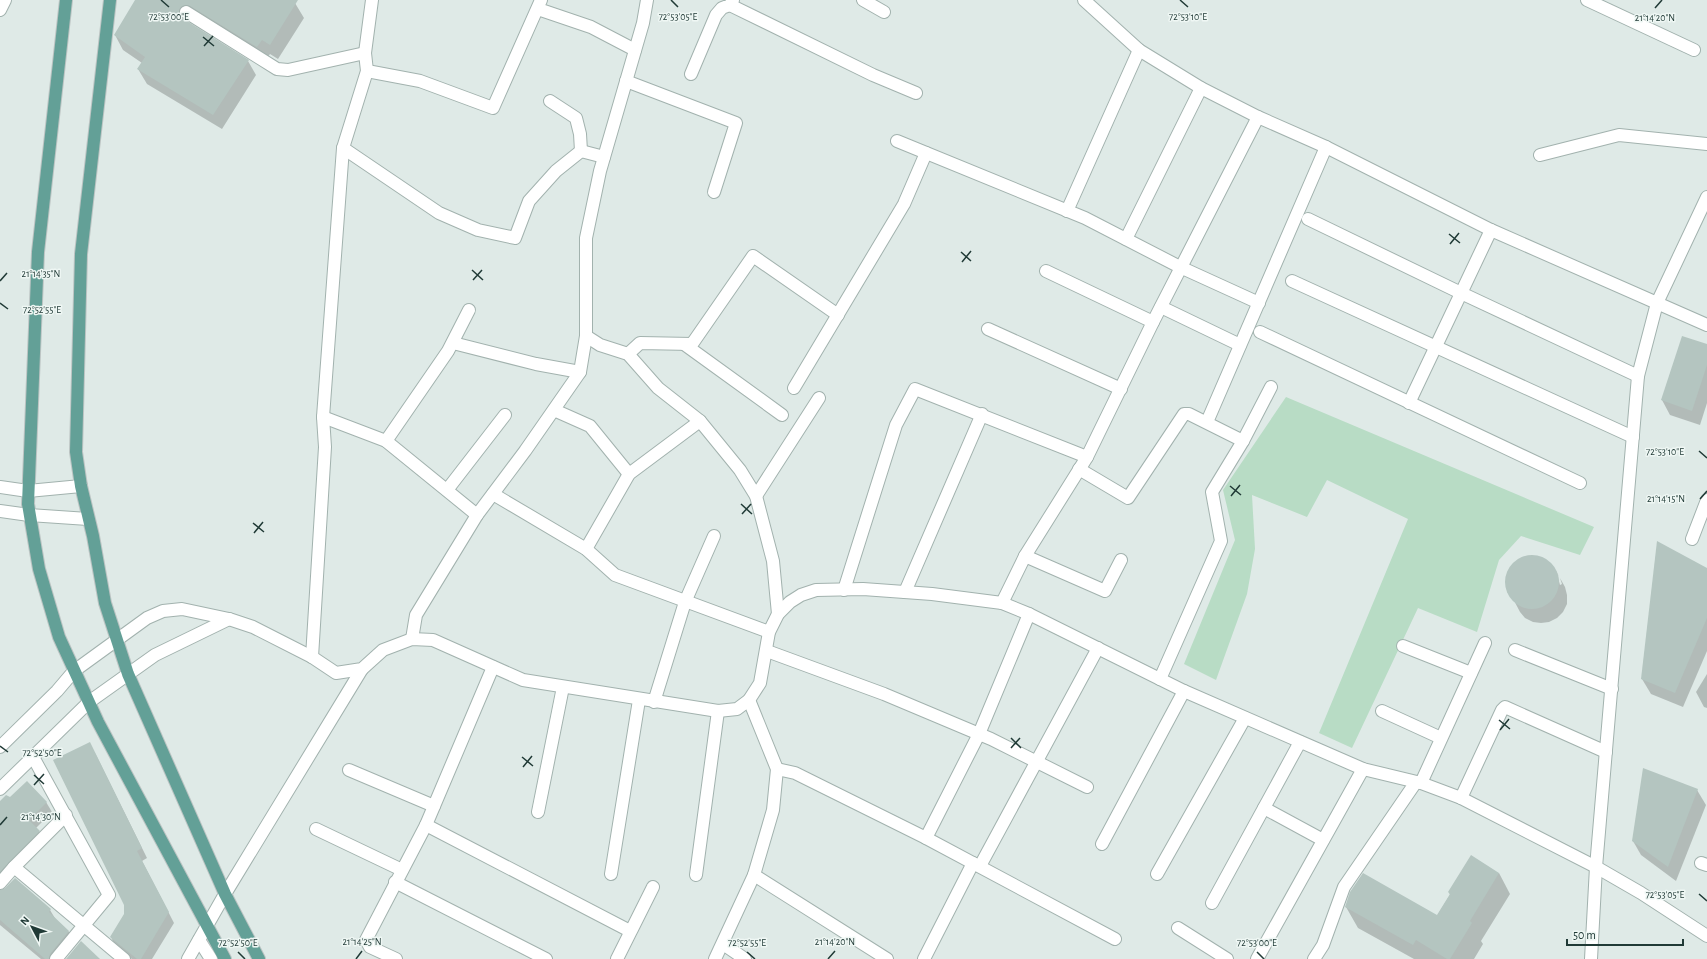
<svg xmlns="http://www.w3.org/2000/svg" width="1707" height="959" viewBox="0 0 1707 959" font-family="'Alegreya Sans',sans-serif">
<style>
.green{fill:#b8dcc5}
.shadow{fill:#0003}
.building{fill:#b4c5c0}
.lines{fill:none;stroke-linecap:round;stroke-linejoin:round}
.minor-casing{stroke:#a2b2ae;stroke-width:14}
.major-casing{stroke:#bcc4c3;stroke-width:14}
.minor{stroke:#fff;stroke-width:12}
.major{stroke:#63a097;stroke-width:12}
.ticks{fill:none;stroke:#203a36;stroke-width:1.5}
.ticks-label{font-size:10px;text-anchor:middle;fill:#203a36;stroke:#eff7f4;stroke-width:3;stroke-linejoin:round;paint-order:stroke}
</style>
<rect width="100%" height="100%" fill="#dfeae7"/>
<!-- green -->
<path class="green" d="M1286,397L1594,527L1580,555L1521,536L1499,560L1477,632L1418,608L1352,748L1319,733L1408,519L1327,480L1307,517L1252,495L1255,549L1247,594L1216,680L1184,664L1235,540L1223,490Z"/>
<!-- shadow -->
<g class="shadow">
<path d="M137,0H290L295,3L304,18L278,59L270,54L265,61L195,19L187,23L248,61L256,75L222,129L147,84L138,69L142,63L123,50L115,35Z"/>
<path d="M1707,345V403L1700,425L1670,415L1662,400Z"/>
<path d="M1536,556L1544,559L1551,564L1559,576L1557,574L1560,585L1562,584L1560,578L1565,587L1567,595V604L1563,612L1557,618L1549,622L1541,623L1533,622L1525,618L1520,612L1508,589L1507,581L1508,573L1513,565L1519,560L1527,557Z"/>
<path d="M1707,569V651L1683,707L1651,694L1642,679Z"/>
<path d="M1707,674V708L1704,707L1696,692Z"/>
<path d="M95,753L147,858L142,861L174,923L152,959H132L116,947L111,937L125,915V905Z"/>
<path d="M1697,790L1706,805L1676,881L1641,855L1633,841Z"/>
<path d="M10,798L46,802L52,812L36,828L45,841L0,883V802Z"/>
<path d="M1499,873L1510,894L1481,941L1483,944L1474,959H1414L1358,928L1346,907L1437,916L1450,895L1449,892Z"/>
<path d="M0,901L50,910L56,920L69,932L74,941L60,959H41L0,925Z"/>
</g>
<!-- building -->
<g class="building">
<path d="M135,0H298L270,45L262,40L257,47L190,6L186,5L180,8L179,12L182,18L249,60L213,115L137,69L145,57L114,35Z"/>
<path d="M1682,336L1707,344V365L1692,411L1661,400Z"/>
<path d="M1657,541L1707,568V618L1675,693L1641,679Z"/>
<circle cx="1532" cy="582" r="27"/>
<path d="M90,742L142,848L137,851L169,912L141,959H137L110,937L124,914V905L53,760Z"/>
<path d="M1643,768L1698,789L1668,867L1632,841Z"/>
<path d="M27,781L47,802L29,820L40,831L0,872V801L6,795L10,797Z"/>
<path d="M1471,855L1499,873L1470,921L1472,923L1450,959H1447L1416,940L1413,945L1345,907L1350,892L1363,873L1437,915L1450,894L1448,892Z"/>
<path d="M15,878L51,909L49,912L69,931L50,954L49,959H45L0,920V890L5,888Z"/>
<path d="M81,941L100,959H66Z"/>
</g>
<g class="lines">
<defs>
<g id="minor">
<path d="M647,0L643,23L600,171L586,238V336L600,345L628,354L658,388L700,421L740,470L756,496L773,561L778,614"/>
<path d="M863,0L884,12"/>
<path d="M1084,0L1139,50L1201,88L1258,117L1326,147L1491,230L1707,325"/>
<path d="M1587,0L1694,50"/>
<path d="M730,5L873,75L916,93"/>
<path d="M538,9L591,27L635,50"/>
<path d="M0,10L5,0"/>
<path d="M186,12L277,69L288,70L365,53"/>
<path d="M367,71L420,81L493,108L541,0"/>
<path d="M691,74L716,15L722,8L730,5L733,0"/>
<path d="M626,81L736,123L714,192"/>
<path d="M550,101L576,118L580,134L581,151"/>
<path d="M897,141L1085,218L1180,267L1259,303"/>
<path d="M343,148L439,213L478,230L515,238L529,201L556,171L581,151L604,157"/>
<path d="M1540,155L1619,135L1707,144"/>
<path d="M1067,211L1139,50"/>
<path d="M1308,219L1461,293L1638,376"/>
<path d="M1126,239L1201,88"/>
<path d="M1046,271L1153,322"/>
<path d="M1292,281L1633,437"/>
<path d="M1161,307L1240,345"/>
<path d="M988,329L1121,389"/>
<path d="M1260,332L1580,483"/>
<path d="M453,343L536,364L580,372"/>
<path d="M684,344L782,415"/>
<path d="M628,354L640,343L692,344L753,256L838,315"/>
<path d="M794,388L904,204L926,153"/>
<path d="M1409,403L1491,230"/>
<path d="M554,410L590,426L629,474"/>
<path d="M323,417L386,441L477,515"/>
<path d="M1207,422L1326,147"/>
<path d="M386,441L448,351L469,310"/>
<path d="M1079,469L1128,498L1184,414H1189L1243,441"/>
<path d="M0,487L28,491L81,486"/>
<path d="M447,490L505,415"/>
<path d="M493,494L586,549L615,575L769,632"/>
<path d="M756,496L819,398"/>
<path d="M0,511L29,515L88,519"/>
<path d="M1692,539L1707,500"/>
<path d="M586,549L629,474L700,421"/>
<path d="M1025,556L1105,591L1121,560"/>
<path d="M844,590L896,425L915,389L1087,457"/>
<path d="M905,592L982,414"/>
<path d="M1002,603L1025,556L1087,457L1153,322L1258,117"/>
<path d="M412,639L416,615L477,515L525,451L580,372L586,336"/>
<path d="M1403,646L1471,673"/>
<path d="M1515,650L1612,689"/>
<path d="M767,651L884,694L991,739L1087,787"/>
<path d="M312,657L325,447L323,417L343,148L367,71L365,53L372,0"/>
<path d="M1160,679L1221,541L1212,492L1243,441L1271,387"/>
<path d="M654,702L685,602L714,536"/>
<path d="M1382,711L1441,738"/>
<path d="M0,747L57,691L74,671L147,618L163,611L182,609L229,619L253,627L312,657L336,673L362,669L383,650L412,639L433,640L523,680L718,711L737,709L749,700L760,683L769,632L778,614L790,602L801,595L816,590L863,589L932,594L1002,603L1029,614L1184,691L1363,769L1421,783L1461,798L1596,867L1641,893L1707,936"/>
<path d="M33,757L109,895L56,959"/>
<path d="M777,769L795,773L926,838L1115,939"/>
<path d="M349,770L434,806"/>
<path d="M1421,783L1485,643"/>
<path d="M0,789L89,702L155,655L229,619"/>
<path d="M1461,798L1502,710L1505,707L1606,752"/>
<path d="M1264,808L1323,840"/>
<path d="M538,812L563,687"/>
<path d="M426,825L630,931"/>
<path d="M316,829L402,870"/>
<path d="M926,838L979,734L1029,614"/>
<path d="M1102,844L1184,691"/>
<path d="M1701,863L1707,865"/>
<path d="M980,866L1098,648"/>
<path d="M14,867L124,959"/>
<path d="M611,874L639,700"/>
<path d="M1157,874L1245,718"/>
<path d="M696,875L718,711"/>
<path d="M754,875L887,959"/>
<path d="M395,882L546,959"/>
<path d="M0,883L14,867L66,815"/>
<path d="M1212,903L1300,742"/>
<path d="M1178,928L1227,959"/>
<path d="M199,940L211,959"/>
<path d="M723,944L745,959"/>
<path d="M188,959L225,894L362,669"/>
<path d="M396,959L370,947L366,940L426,825L493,667"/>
<path d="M617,959L653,887"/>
<path d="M715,959L754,875L773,810L777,769L749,700"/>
<path d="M924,959L973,863"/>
<path d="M1257,959L1363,769"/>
<path d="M1314,959L1323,945L1344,887L1416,782"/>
<path d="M1591,959L1596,867L1638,376L1657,303L1707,197"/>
</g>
<g id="major">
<path d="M66,0L38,252L28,504L39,569L59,637L98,722L225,959"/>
<path d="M110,0L81,254L76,452L81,486L93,536L105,603L128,674L225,894L259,959"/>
</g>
</defs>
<!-- minor casing -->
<use href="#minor" class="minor-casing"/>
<!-- major casing -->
<use href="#major" class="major-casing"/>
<!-- minor -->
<use href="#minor" class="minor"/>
<!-- major -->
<use href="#major" class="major"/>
</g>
<!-- ticks -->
<path class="ticks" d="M161,0L169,7M671,0L678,7M1180,0L1188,7M1655,8L1662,0M203,37L214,46M204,46L213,36M1449,234L1460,243M1450,244L1459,233M961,252L971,261M962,262L971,251M472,270L483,280M473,280L482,270M0,281L7,273M0,303L8,309M1699,451L1707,458M1230,486L1241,495M1231,496L1240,485M1700,499L1707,491M741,504L752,514M742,514L751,504M253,523L264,532M254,533L263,522M1499,720L1510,729M1500,730L1509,719M1011,738L1021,748M0,746L8,752M1011,748L1020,738M522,757L533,766M523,767L532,756M34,775L44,784M34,785L44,774M0,825L7,817M1699,894L1707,901M238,952L245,959M747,952L755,959M1257,952L1264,959M356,959L362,951M828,959L835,951"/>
<g class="ticks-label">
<text x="169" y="20">72°53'00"E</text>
<text x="678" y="20">72°53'05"E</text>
<text x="1188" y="20">72°53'10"E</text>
<text x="1655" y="21">21°14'20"N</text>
<text x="41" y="277">21°14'35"N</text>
<text x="42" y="313">72°52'55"E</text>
<text x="1665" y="455">72°53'10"E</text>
<text x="1666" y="502">21°14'15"N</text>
<text x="42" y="756">72°52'50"E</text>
<text x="41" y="820">21°14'30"N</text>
<text x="1665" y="898">72°53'05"E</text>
<text x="362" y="945">21°14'25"N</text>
<text x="835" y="945">21°14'20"N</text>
<text x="238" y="946">72°52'50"E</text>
<text x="747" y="946">72°52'55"E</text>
<text x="1257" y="946">72°53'00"E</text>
</g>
<!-- north arrow -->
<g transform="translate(32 927) rotate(311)" stroke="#eff7f4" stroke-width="3" paint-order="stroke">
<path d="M0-3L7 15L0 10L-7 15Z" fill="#203a36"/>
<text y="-6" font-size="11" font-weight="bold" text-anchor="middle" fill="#203a36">N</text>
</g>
<!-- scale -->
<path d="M1567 939v6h116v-6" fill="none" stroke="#203a36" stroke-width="2"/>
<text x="1573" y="939" font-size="12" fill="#203a36" stroke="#eff7f4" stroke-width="3" paint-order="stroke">50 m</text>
</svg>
